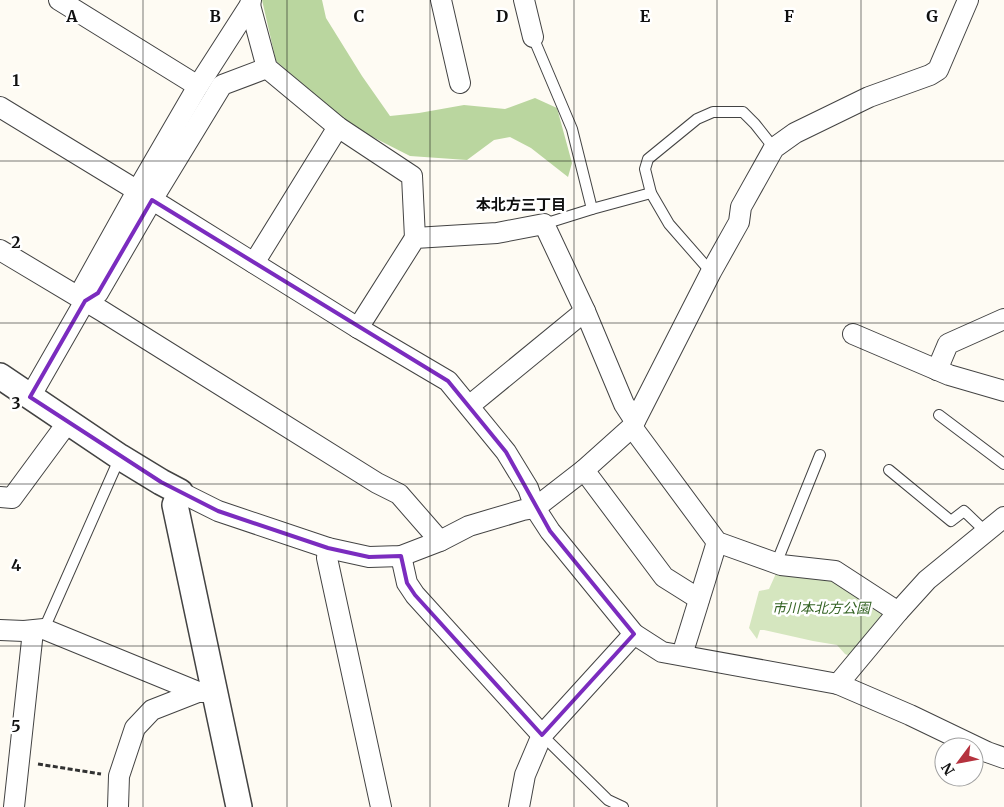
<svg xmlns="http://www.w3.org/2000/svg" width="1004" height="807" viewBox="0 0 1004 807" font-family="Merriweather,'Noto Sans JP',serif">
<style>
.green{fill:#d5e6bf}
.forest{fill:#bad69f}
.lines{fill:none;stroke-linecap:round;stroke-linejoin:round}
.service-casing{stroke:#434343;stroke-width:12}
.minor-casing{stroke:#434343;stroke-width:22}
.tertiary-casing{stroke:#434343;stroke-width:28}
.path{stroke:#323232;stroke-width:3;stroke-dasharray:5 2.5;stroke-linecap:butt}
.service{stroke:#fff;stroke-width:10}
.minor{stroke:#fff;stroke-width:20}
.tertiary{stroke:#fff;stroke-width:25}
.marked{fill:none;stroke:#7b2cbf;stroke-width:4;stroke-linejoin:round}
.grid{fill:none;stroke:#101010;stroke-width:1;stroke-opacity:0.55}
.labels{text-anchor:middle;stroke-width:5;stroke-linejoin:round;paint-order:stroke}
.park-label{font-size:14px;font-style:italic;fill:#346324;stroke:#fff}
.neighbourhood-label{font-size:15px;font-weight:bold;fill:#101010;stroke:#fff}
.grid-label{font-size:16px;text-anchor:middle;font-weight:bold;fill:#101010;stroke:#fff;stroke-width:5;stroke-linejoin:round;paint-order:stroke}
</style>
<rect width="100%" height="100%" fill="#fefbf3"/>
<!-- green -->
<path class="green" d="M778,569L834,575L891,612L855,658L845,654L837,645L813,641L764,630H760L757,639L749,628L759,591L769,589Z"/>
<!-- forest -->
<path class="forest" d="M262,0H322L326,18L362,76L390,116L419,113L464,105L505,109L535,98L557,108L572,163L568,177L531,148L510,137L494,140L467,160L410,156L353,127L276,61Z"/>
<g class="lines">
<defs>
<g id="service">
<path d="M533,37L572,129L592,209"/>
<path d="M544,224L592,209L651,193"/>
<path d="M711,272L669,224L651,193L645,169L648,159L697,119L713,112H743L755,124L774,148"/>
<path d="M939,415L1004,464"/>
<path d="M889,470L951,521L964,511L986,532"/>
<path d="M776,564L820,455"/>
<path d="M44,629L120,457"/>
<path d="M542,735L608,800L623,807"/>
</g>
<g id="minor">
<path d="M59,0L198,86"/>
<path d="M441,0L460,83"/>
<path d="M524,0L533,37"/>
<path d="M250,5L267,68L338,127L412,176L415,238"/>
<path d="M0,107L164,207L358,328L448,381L506,452L528,488L535,508L550,531L634,634L662,652L838,684L910,715L987,752L1004,758"/>
<path d="M0,250L102,311L377,483L399,494L440,541"/>
<path d="M254,263L338,127"/>
<path d="M85,301L98,293L152,200L222,85L267,68"/>
<path d="M358,328L415,238L497,233L544,224L585,311L624,404L635,421"/>
<path d="M853,334L949,375L1004,391"/>
<path d="M937,370L948,344L1004,319"/>
<path d="M30,397L85,301L83,288L137,191L198,86L250,5L251,0"/>
<path d="M469,406L585,311"/>
<path d="M632,427L717,542L781,565L835,571L898,612"/>
<path d="M584,470L664,577L699,599"/>
<path d="M180,492L218,511L328,548L369,557L401,556L440,541L469,526L523,510L535,508L584,470L632,427L711,272L739,222L741,207L774,148L795,133L869,97L930,75L938,70L968,0"/>
<path d="M0,497L12,498L68,422"/>
<path d="M328,548L327,558L381,807"/>
<path d="M401,556L407,583L415,595L542,735"/>
<path d="M0,630L24,631L44,629L198,692"/>
<path d="M682,655L717,542"/>
<path d="M838,684L898,612L927,580L1004,517"/>
<path d="M14,807L33,631"/>
<path d="M118,807L119,776L135,728L152,710L198,692H204"/>
<path d="M519,807L525,775L542,735L634,634"/>
</g>
<path id="tertiary" d="M0,376L120,457L161,482L180,492L175,505L239,807"/>
</defs>
<!-- service casing -->
<use href="#service" class="service-casing"/>
<!-- minor casing -->
<use href="#minor" class="minor-casing"/>
<!-- tertiary casing -->
<use href="#tertiary" class="tertiary-casing"/>
<!-- path -->
<path class="path" d="M38,764L101,774"/>
<!-- service -->
<use href="#service" class="service"/>
<!-- minor -->
<use href="#minor" class="minor"/>
<!-- tertiary -->
<use href="#tertiary" class="tertiary"/>
</g>
<!-- marked area -->
<path class="marked" d="M152,200L448,381L506,452L550,531L634,634L542,735L415,595L407,583L401,556L369,557L328,548L218,511L161,482L30,397L85,301L98,293Z"/>
<!-- grid -->
<path class="grid" d="M143,0V807M287,0V807M430,0V807M574,0V807M717,0V807M861,0V807M0,161H1004M0,323H1004M0,484H1004M0,646H1004"/>
<g class="labels">
<!-- park labels -->
<g class="park-label">
<text x="821" y="613">市川本北方公園</text>
</g>
<!-- neighbourhood labels -->
<g class="neighbourhood-label">
<text x="521" y="210">本北方三丁目</text>
</g>
</g>
<g class="grid-label">
<text x="72" y="22">A</text>
<text x="215" y="22">B</text>
<text x="359" y="22">C</text>
<text x="502" y="22">D</text>
<text x="645" y="22">E</text>
<text x="789" y="22">F</text>
<text x="932" y="22">G</text>
<text x="16" y="86">1</text>
<text x="16" y="248">2</text>
<text x="16" y="409">3</text>
<text x="16" y="571">4</text>
<text x="16" y="732">5</text>
</g>
<!-- north arrow -->
<g transform="translate(959 762) rotate(238)"><circle r="24" fill="#ffffff" stroke="#9f9f9f"/>
<path d="M0-4L9 19L0 12L-9 19Z" fill="#b5323e"/>
<text y="-8" font-size="14" font-weight="bold" text-anchor="middle" fill="#101010">N</text>
</g>
</svg>
